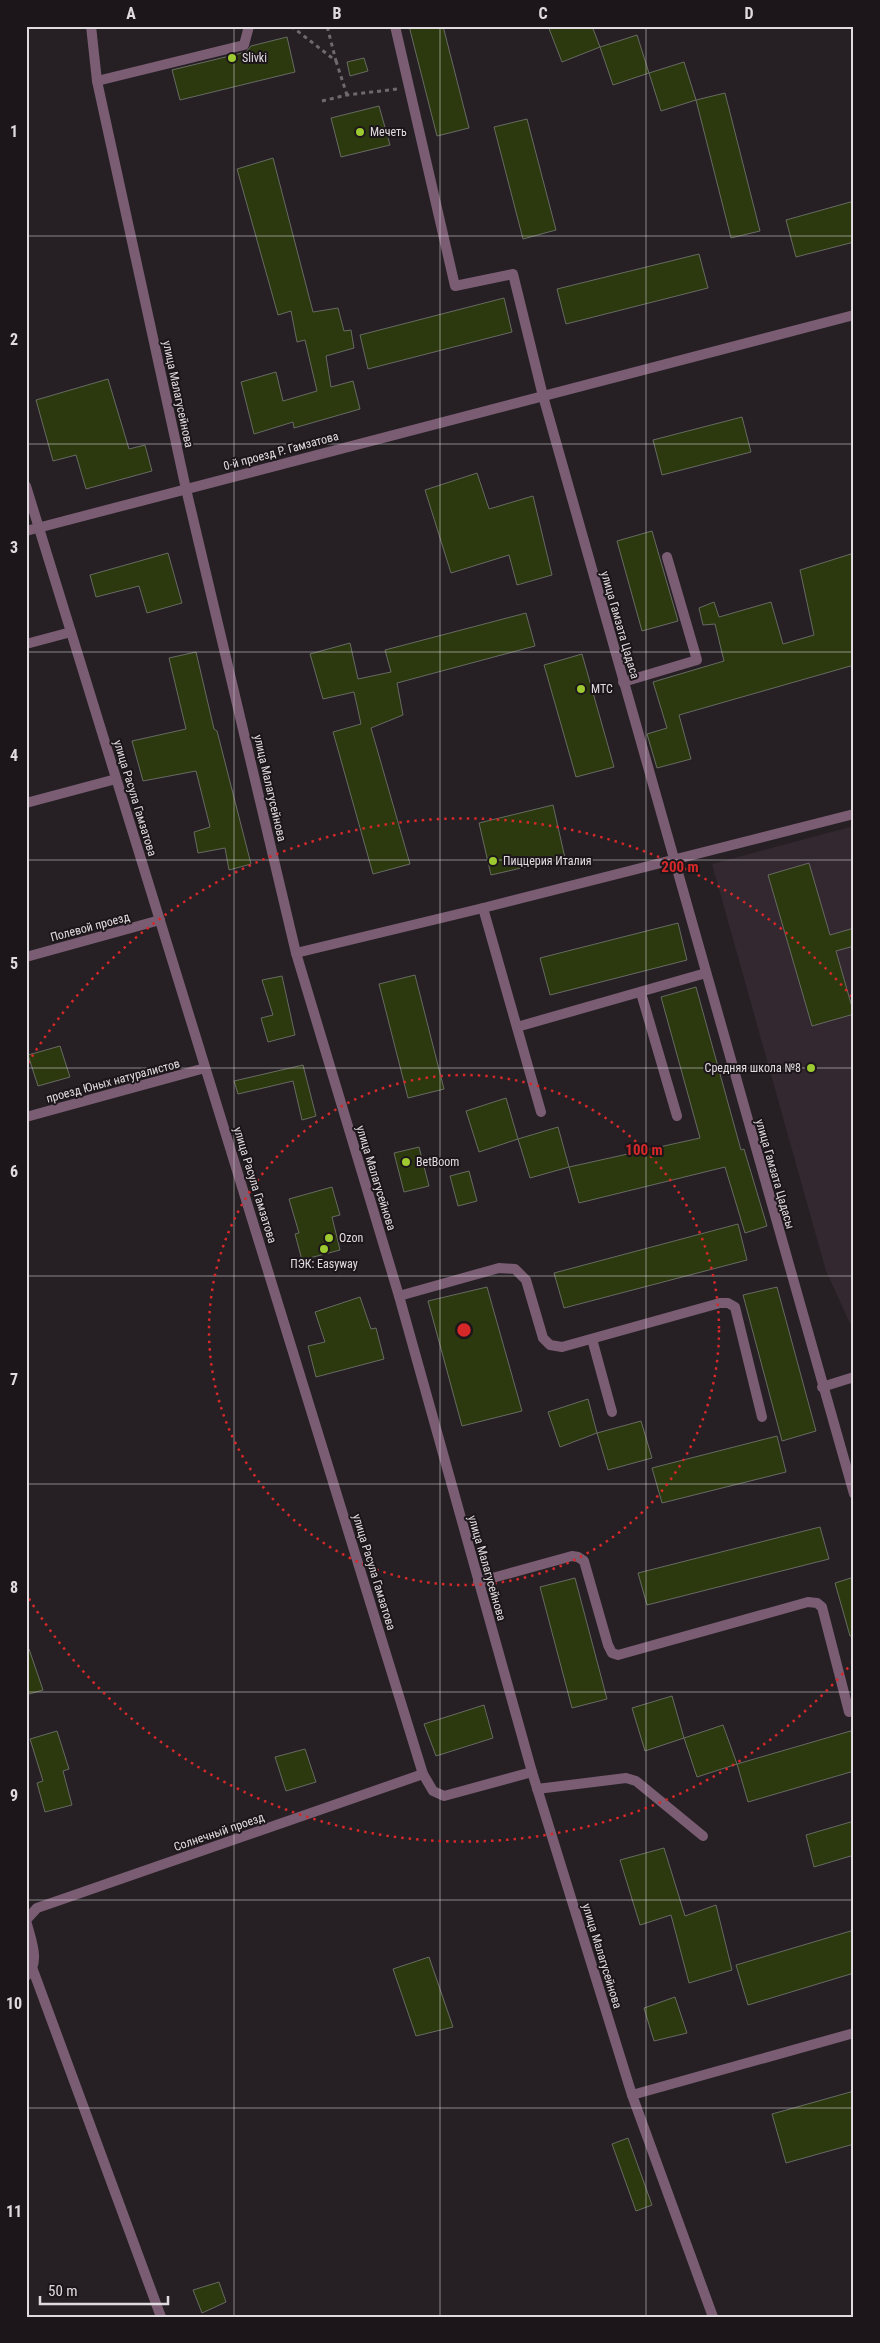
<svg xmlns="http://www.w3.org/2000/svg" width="880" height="2343" viewBox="0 0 880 2343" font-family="'Roboto Condensed',sans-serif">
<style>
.built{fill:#332730}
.building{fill:#2c390f;stroke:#676a62}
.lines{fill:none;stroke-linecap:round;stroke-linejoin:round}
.path{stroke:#6f696d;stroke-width:3;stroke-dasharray:4 4;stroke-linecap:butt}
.service{stroke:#7a5d73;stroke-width:10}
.minor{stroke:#7a5d73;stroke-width:10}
.grid{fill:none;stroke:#e0dbde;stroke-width:1;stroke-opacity:0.55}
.ring{fill:none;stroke:#d62828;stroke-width:2.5;stroke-dasharray:2.5 5}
.poi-dot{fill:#9dca30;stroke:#1c161b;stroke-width:2}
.labels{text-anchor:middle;stroke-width:4;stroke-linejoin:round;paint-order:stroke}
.poi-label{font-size:12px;fill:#e0dbde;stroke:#1c161b;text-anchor:start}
.street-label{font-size:12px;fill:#e0dbde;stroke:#1c161b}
.centre{fill:#d62828;stroke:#1c161b;stroke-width:2.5}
.ring-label{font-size:15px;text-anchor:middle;font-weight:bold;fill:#d62828;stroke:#1c161b;stroke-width:4;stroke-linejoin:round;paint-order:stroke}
.neatline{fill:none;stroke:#e0dbde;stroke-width:2}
.grid-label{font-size:16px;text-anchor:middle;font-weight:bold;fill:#e0dbde}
</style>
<rect width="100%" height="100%" fill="#262024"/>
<!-- built -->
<path class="built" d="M854,826V1332L826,1271L712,864Z"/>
<!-- building -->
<g class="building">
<path d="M409,26H443L469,128L437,136Z"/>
<path d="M548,26H592L600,47L562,62Z"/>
<path d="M637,35L649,73L613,85L600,47Z"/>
<path d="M287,37L295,72L180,100L172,70L246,52L251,46Z"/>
<path d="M364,58L368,71L350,76L347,62Z"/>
<path d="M684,62L696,100L661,111L649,73Z"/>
<path d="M725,93L760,231L731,238L696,100Z"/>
<path d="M379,106L390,145L341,157L331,118Z"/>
<path d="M527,119L556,230L523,239L494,127Z"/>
<path d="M273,158L313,312L338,308L344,331L351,330L354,348L326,356L331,387L353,381L360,409L294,428L293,422L254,434L241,382L276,372L283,401L317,391L305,340L297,342L291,311L278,315L237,169Z"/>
<path d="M854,201V242L796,257L786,220Z"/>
<path d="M699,254L708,288L566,324L557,289Z"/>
<path d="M504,298L512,332L368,369L360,335Z"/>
<path d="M108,379L129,449L145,445L152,471L86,489L76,455L53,461L36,400Z"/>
<path d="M742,417L751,452L662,475L653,440Z"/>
<path d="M477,473L489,509L533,496L552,575L517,585L509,555L451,573L425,490Z"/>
<path d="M652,531L678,621L642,631L617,541Z"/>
<path d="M168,553L182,603L147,613L139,586L96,597L90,575Z"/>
<path d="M854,553V665L679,715L691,759L657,768L647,734L667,728L653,682L724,661L715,624L703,625L699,608L714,602L719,617L771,602L783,644L814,635L800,570Z"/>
<path d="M526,613L535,646L397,683L403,715L371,728L410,864L373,874L333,732L361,724L354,692L323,699L310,654L350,643L358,679L391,672L385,650Z"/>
<path d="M196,652L214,729L217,731L251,864L229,870L225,848L198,853L194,832L210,827L196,771L143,781L132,741L186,729L169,658Z"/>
<path d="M582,654L614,767L576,777L544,665Z"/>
<path d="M553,805L565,858L491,875L479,823Z"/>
<path d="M809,863L830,935L854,928V946L836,951L854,1014L812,1026L768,875Z"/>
<path d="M678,923L687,960L550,995L540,958Z"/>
<path d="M415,975L444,1089L408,1098L379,984Z"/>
<path d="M282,976L295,1035L268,1042L261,1018L273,1015L262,980Z"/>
<path d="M696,987L741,1150L744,1149L767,1226L745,1233L725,1167L579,1203L569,1167L700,1138L661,997Z"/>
<path d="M60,1046L70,1077L38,1086L28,1055Z"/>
<path d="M303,1065L316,1116L302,1120L293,1081L238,1094L234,1081Z"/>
<path d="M506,1098L518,1139L479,1152L466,1111Z"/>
<path d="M558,1127L569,1167L530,1178L518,1139Z"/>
<path d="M419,1147L429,1186L404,1192L394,1153Z"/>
<path d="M469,1171L477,1201L458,1206L450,1176Z"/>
<path d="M332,1187L340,1215L332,1217L340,1250L302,1260L295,1234L299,1233L289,1199Z"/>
<path d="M738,1224L747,1260L564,1308L554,1273Z"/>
<path d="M487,1287L522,1411L462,1426L428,1301Z"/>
<path d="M777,1287L816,1431L782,1441L743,1295Z"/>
<path d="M360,1297L371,1329L376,1328L384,1359L316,1377L308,1346L325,1342L315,1312Z"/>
<path d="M588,1399L597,1433L560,1447L548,1412Z"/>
<path d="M641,1421L652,1458L608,1470L597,1433Z"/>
<path d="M777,1436L786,1472L662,1503L652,1468Z"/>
<path d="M820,1527L829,1559L647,1605L638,1573Z"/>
<path d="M854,1577V1636H850L835,1583Z"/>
<path d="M575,1578L607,1699L572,1708L540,1587Z"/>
<path d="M26,1649H29L43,1690L26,1695Z"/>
<path d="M672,1696L684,1738L645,1751L632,1708Z"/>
<path d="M484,1705L493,1738L436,1756L424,1724Z"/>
<path d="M723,1725L737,1764L697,1777L684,1738Z"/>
<path d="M854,1730V1771L748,1802L737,1764Z"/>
<path d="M57,1731L69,1769L63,1771L72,1805L45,1812L37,1783L43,1781L30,1739Z"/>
<path d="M305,1749L316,1782L286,1791L275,1757Z"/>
<path d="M854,1821V1855L814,1867L806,1835Z"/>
<path d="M664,1848L685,1916L716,1905L732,1970L689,1983L671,1915L640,1925L620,1860Z"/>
<path d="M854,1930V1973L748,2005L736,1965Z"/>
<path d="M429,1957L453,2027L416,2036L393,1969Z"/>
<path d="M675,1997L687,2033L654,2041L644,2008Z"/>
<path d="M854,2091V2144L786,2163L772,2114Z"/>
<path d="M628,2138L652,2205L636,2211L612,2144Z"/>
<path d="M219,2282L226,2302L202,2313L193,2290Z"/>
</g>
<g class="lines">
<!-- path -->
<g class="path">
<path d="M291,26L336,61L327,26"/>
<path d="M336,61L347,95"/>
<path d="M322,101L347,95L397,89"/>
</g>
<!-- service -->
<g class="service">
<path d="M395,26L455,286L513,274L543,396"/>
<path d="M623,682L697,660L667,557"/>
<path d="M483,908L541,1112"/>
<path d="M641,993L677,1116"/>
<path d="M517,1027L706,973"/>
<path d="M399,1296L499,1268L515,1269L526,1280L543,1338L550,1345L562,1347L720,1303H728L735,1307L762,1417"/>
<path d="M592,1339L612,1412"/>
<path d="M822,1387L854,1377"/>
<path d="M478,1582L572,1556L578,1557L584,1561L608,1645L612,1653L618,1655L808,1602L817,1603L822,1607L849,1712"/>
<path d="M537,1789L626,1778L636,1781L703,1836"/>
</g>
<!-- minor -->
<g class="minor">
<path d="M91,26L97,81L186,489L296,953L399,1296L532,1772L632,2095L713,2317"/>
<path d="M97,81L244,45L249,26"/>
<path d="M543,396L854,1494"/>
<path d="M26,486L423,1774L433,1791L444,1796L532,1772"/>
<path d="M26,531L854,315"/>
<path d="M26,644L71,632"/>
<path d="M26,803L116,779"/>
<path d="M296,953L483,908L854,814"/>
<path d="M26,957L160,920"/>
<path d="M26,1117L205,1068"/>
<path d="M33,1970L161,2317"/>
<path d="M26,1976C42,1963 30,1938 26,1920L37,1908L423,1774"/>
<path d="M632,2095L854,2033"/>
</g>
</g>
<!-- grid -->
<path class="grid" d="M234,26V2317M440,26V2317M646,26V2317M26,236H854M26,444H854M26,652H854M26,860H854M26,1068H854M26,1276H854M26,1484H854M26,1692H854M26,1900H854M26,2108H854"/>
<!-- distance rings -->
<g class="ring">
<circle cx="464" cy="1330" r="255"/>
<path d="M853 1662A511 511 0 0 1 28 1597M28 1063A511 511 0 0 1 853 998"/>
</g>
<!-- markers -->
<g class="poi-dot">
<circle cx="232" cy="58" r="5"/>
<circle cx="360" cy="132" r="5"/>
<circle cx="581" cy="689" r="5"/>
<circle cx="493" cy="861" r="5"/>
<circle cx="811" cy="1068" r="5"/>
<circle cx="406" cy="1162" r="5"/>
<circle cx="329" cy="1238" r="5"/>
<circle cx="324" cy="1249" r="5"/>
</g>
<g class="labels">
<!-- poi labels -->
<g class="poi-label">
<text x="242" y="62">Slivki</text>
<text x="370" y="136">Мечеть</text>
<text x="591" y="693">МТС</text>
<text x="503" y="865">Пиццерия Италия</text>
<text x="801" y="1072" text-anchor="end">Средняя школа №8</text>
<text x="416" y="1166">BetBoom</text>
<text x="339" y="1242">Ozon</text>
<text x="324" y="1268" text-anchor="middle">ПЭК: Easyway</text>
</g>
<!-- street labels -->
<g class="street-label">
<text transform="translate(178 394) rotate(78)" y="4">улица Малагусейнова</text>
<text transform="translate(281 451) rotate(-15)" y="4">0-й проезд Р. Гамзатова</text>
<text transform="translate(620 625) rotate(74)" y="4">улица Гамзата Цадаса</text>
<text transform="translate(270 788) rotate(77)" y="4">улица Малагусейнова</text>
<text transform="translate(135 798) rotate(73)" y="4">улица Расула Гамзатова</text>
<text transform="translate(90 927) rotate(-15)" y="4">Полевой проезд</text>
<text transform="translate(113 1081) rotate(-15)" y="4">проезд Юных натуралистов</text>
<text transform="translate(775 1174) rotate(74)" y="4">улица Гамзата Цадасы</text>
<text transform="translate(376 1178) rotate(73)" y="4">улица Малагусейнова</text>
<text transform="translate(255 1185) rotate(73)" y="4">улица Расула Гамзатова</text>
<text transform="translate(487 1568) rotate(74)" y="4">улица Малагусейнова</text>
<text transform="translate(374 1572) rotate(73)" y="4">улица Расула Гамзатова</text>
<text transform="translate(219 1832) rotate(-19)" y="4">Солнечный проезд</text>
<text transform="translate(602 1956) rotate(73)" y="4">улица Малагусейнова</text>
</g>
</g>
<circle cx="464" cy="1330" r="8" class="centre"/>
<g class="ring-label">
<text x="680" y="872">200 m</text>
<text x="644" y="1155">100 m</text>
</g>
<!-- border -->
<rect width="880" height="2343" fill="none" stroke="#1c161b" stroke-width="55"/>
<!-- scale -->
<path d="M40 2296v8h128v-8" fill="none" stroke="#e0dbde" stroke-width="2.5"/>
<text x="48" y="2296" font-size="15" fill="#e0dbde" stroke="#1c161b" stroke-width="4" paint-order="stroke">50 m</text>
<rect x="28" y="28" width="824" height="2288" class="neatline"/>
<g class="grid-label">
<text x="131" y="19">A</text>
<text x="337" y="19">B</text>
<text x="543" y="19">C</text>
<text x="749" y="19">D</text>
<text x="14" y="137">1</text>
<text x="14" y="345">2</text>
<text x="14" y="553">3</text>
<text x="14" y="761">4</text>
<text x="14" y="969">5</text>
<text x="14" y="1177">6</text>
<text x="14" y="1385">7</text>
<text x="14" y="1593">8</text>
<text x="14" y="1801">9</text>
<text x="14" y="2009">10</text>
<text x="14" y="2217">11</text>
</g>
</svg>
